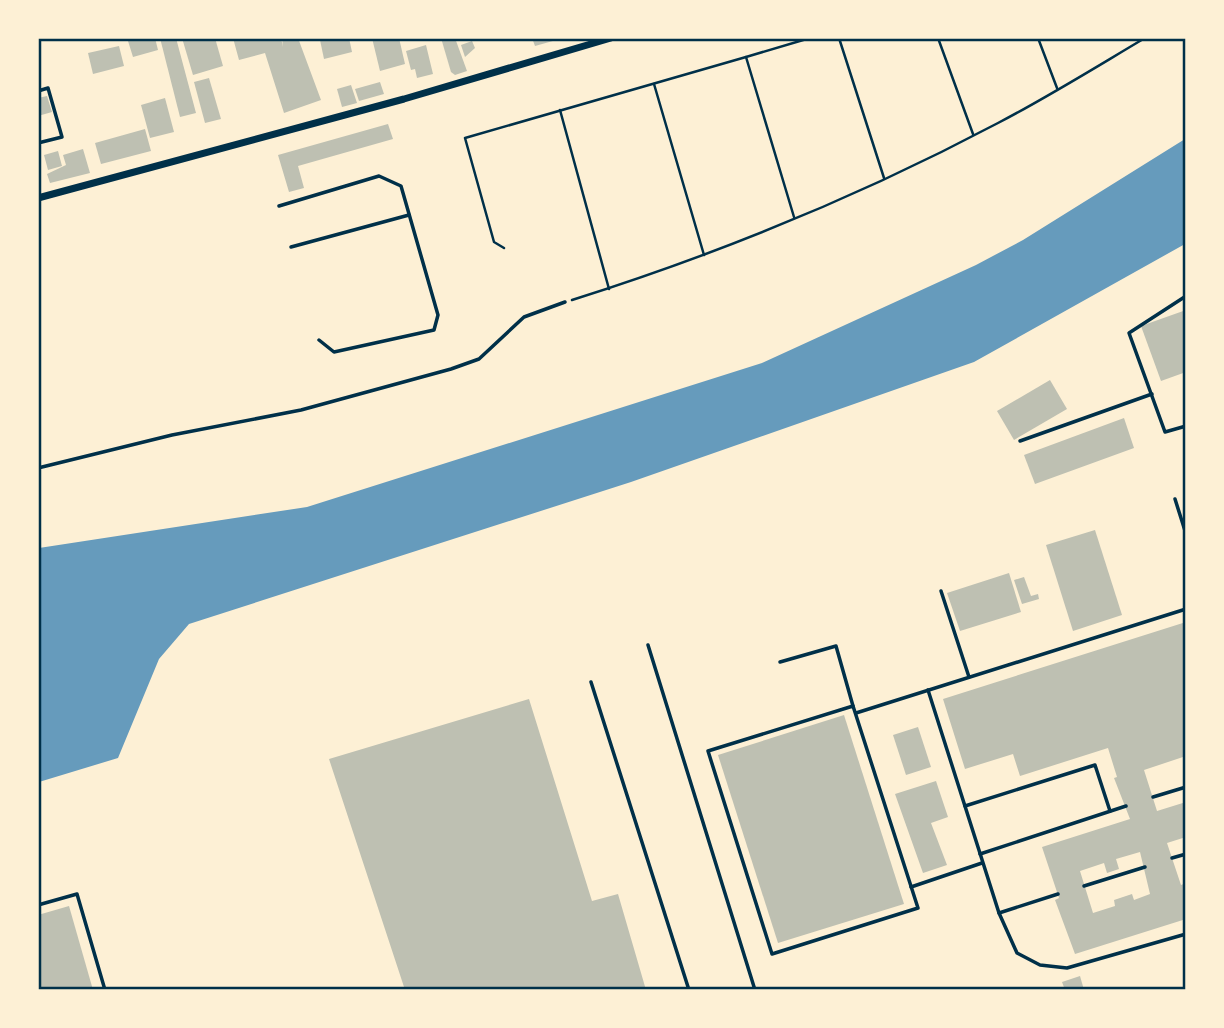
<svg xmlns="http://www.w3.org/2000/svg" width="1224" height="1028" viewBox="0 0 1224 1028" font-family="Jost,sans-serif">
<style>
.water{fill:#669bbc}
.building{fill:#bec0b2;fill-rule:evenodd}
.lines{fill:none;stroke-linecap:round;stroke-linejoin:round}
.path{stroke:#003049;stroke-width:2.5}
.service{stroke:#003049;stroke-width:3.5}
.minor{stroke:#003049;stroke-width:7}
.neatline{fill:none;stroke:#003049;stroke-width:2.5}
</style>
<rect width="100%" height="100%" fill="#fdf0d5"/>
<!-- water -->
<path class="water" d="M1185,139V244L974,362L631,482L189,624L159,659L118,758L39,782V548L307,507L762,363L976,265L1023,240Z"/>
<!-- building -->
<g class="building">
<path d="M138,38H155L158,50L133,57L128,41Z"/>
<path d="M160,38H176L196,113L180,117Z"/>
<path d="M182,38H215L223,66L193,75Z"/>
<path d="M233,38H281L283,47L282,38H298L321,100L284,113L265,53L239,60Z"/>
<path d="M349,38L352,52L324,59L320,40Z"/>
<path d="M372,38H399L405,64L380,71Z"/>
<path d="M441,38H455L467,71L455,75L451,72Z"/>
<path d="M532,38H560V39L535,46Z"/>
<path d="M472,41L475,48L465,57L461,45Z"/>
<path d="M426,45L433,74L417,78L415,69L411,70L406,51Z"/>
<path d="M119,46L124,66L93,74L88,53Z"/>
<path d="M209,78L221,119L205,123L194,82Z"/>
<path d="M380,82L384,94L359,101L355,89Z"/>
<path d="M351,85L357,103L342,107L337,89Z"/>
<path d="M47,96L52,112L38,116V98Z"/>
<path d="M165,98L174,132L150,138L141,105Z"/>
<path d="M388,124L393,139L298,166L304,188L289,192L278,155Z"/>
<path d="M145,129L151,151L101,164L95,143Z"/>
<path d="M83,149L90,173L50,183L47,174L66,165L63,155Z"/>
<path d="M58,151L62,166L48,170L44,155Z"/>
<path d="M1186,310V372L1161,381L1141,326Z"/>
<path d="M1050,380L1067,409L1014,440L997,411Z"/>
<path d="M1124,418L1134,448L1035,484L1024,455Z"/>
<path d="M1095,530L1122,615L1073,631L1046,545Z"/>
<path d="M1009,573L1021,612L960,631L947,593Z"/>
<path d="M1024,577L1031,596L1038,594L1039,599L1022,604L1014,580Z"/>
<path d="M1186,622V756L1144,770L1157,811L1186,802V837L1167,843L1181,885L1186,883V919L1075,954L1055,900L1059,898L1042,847L1130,819L1114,778L1117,777L1108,748L1020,776L1013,754L965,769L943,699ZM1140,852L1150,894L1134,900L1132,894L1114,900L1115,906L1093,913L1080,871L1104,863L1107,873L1119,869L1116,859Z"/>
<path d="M529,699L592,901L618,894L646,990H405L329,759Z"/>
<path d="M844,715L904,904L778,943L718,755Z"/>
<path d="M918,727L931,767L906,775L893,735Z"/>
<path d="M936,781L948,817L931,823L947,865L923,873L895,794Z"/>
<path d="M69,906L93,990H38V915Z"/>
<path d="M1080,976L1084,990H1065L1062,982Z"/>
</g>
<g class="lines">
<!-- path -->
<g class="path">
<path d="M839,38L884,178"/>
<path d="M938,38L973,134"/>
<path d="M1038,38L1057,88"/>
<path d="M654,84L704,255"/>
<path d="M560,110L609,289"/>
<path d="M794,217L746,57L810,38"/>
<path d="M504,248L494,242L465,138L746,57"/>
<path d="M572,300C718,254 862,195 998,123C1048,97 1096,67 1145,38"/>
</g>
<!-- service -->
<g class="service">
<path d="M38,91L48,88L62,137L38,143"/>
<path d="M279,206L379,176L401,186L438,315L434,330L334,352L319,340"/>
<path d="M291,247L409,215"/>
<path d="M1186,296L1129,333L1165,432L1186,426"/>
<path d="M1020,441L1152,394"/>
<path d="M38,468L172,435L301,410L451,369L479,359L524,317L565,302"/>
<path d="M1175,499L1186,534"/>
<path d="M941,591L969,677"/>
<path d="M648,645L755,990"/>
<path d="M780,662L836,646L853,706"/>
<path d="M591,682L689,990"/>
<path d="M928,690L999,913L1017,953L1040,965L1067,968L1186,934"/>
<path d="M853,706L918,908L772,954L708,751Z"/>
<path d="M856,713L1186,609"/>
<path d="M1153,797L1186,787"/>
<path d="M965,806L1095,765L1110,811"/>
<path d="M980,854L1126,806"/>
<path d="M1172,858L1186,854"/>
<path d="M1084,886L1145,867"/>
<path d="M911,887L982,863"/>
<path d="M38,905L77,894L105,990"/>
<path d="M999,913L1058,894"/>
</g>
<!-- minor -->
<path class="minor" d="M38,198L404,99L611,38"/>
</g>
<!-- border -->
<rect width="1224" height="1028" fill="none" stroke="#fdf0d5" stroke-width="80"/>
<rect x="40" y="40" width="1144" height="948" class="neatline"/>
</svg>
